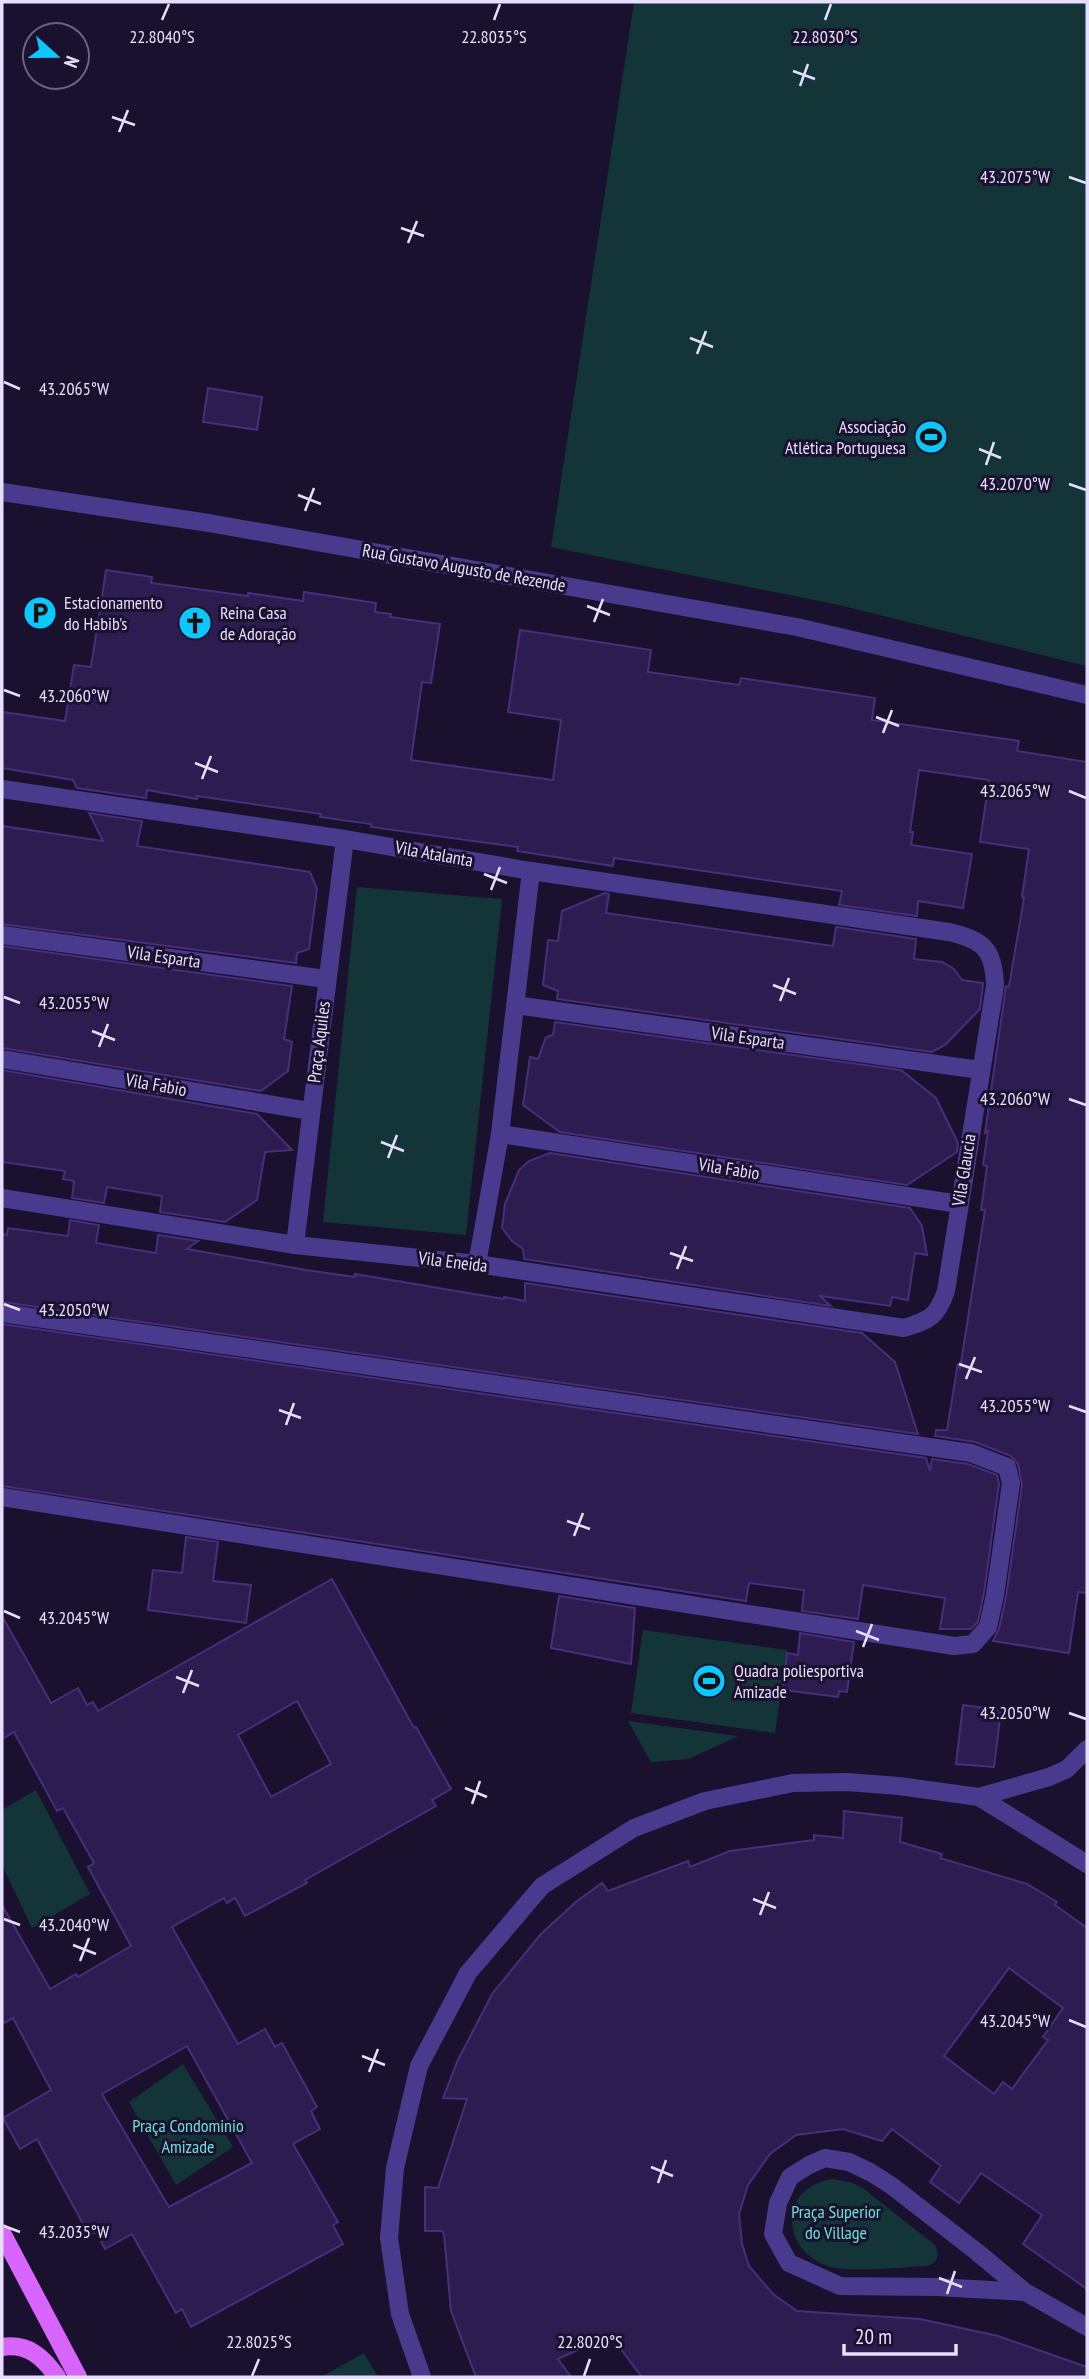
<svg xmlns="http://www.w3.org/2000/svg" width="1089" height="2379" viewBox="0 0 1089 2379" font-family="'PT Sans Narrow',sans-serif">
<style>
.green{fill:#143538}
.building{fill:#2d1c4f;stroke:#472e7c;stroke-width:2;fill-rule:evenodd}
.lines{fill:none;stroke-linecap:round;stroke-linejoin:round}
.minor{stroke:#483b8e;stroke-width:18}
.major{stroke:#d965ff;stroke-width:18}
.ticks{fill:none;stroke:#e6deff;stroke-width:2.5}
.labels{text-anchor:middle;stroke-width:6;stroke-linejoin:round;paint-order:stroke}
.poi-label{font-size:18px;fill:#e6deff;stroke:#1a112e;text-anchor:start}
.street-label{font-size:18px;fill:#e6deff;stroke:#1a112e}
.park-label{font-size:18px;fill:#64e5d5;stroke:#1a112e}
.ticks-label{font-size:18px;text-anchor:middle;fill:#e6deff;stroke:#1a112e;stroke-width:6;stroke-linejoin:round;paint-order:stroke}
</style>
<rect width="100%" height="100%" fill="#1a112e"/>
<!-- green -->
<g class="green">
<path d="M634,2H1087V666L839,605L551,547Z"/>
<path d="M357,887L502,899L466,1235L323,1222Z"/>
<path d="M643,1630L787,1650L775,1733L631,1713Z"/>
<path d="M628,1721L738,1736L689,1759L651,1762Z"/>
<path d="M36,1790L90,1894L32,1928L2,1865V1810Z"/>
<path d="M183,2064L233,2147L176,2185L129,2102Z"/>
<path d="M833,2179L853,2183L864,2189L935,2245C940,2255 938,2263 927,2266C903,2267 848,2273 828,2266C779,2249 780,2186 833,2179Z"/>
<path d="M364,2353L378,2377H321Z"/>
</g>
<!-- building -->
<g class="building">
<path d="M208,388L262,397L257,430L203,422Z"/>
<path d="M106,570L152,577L151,583L248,596V593L303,601L304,592L376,603L375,612L391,614L390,617L440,624L431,683L422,682L411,760L553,780L561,720L508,712L520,630L651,650L648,672L739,685L741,678L875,698L872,720L1019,741L1017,751L1087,762V1593L1078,1592L1069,1653L993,1641L999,1629L1006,1597L1022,1485L1018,1464L1011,1456L975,1442L935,1436L936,1430H947L958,1363L960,1369L985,1210H981L987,1166L983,1165L988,1131L985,1133L1006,986L1009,987L1024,898L1022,897L1029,849L980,842L989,780L919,770L910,832H913L911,845L972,854L963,908L918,901L917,916L839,905L842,891L614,858L613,866L517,851L518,847L371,827V824L320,817L321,814L197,796V799L147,790L146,798L77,788L73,780L2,768V712L65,721L74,665L91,667Z"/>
<path d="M89,813L142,821L137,846L310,872L317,889L309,949L297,953L296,963L2,924V826L103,841Z"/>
<path d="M605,893L609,894L606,913L833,946L836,927L916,939L914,959L942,962L954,969L962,980L983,983L980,1009L945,1045L932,1052L557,999L558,991L543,985L548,940L558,941L562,911Z"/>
<path d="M2,946L292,986L284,1039L292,1042L288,1071L261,1091L2,1048Z"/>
<path d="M555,1022L901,1070L936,1098L958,1143L957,1152L907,1185L560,1132L523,1105L530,1057L538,1059L546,1037L553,1035Z"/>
<path d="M2,1070L257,1114L292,1150L265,1152L257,1200L225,1222L160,1212L162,1196L107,1187L104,1203L72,1198L74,1181L63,1179L65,1171L2,1162Z"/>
<path d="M550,1153L910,1208L922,1226L927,1255L915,1253L908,1300L892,1297L890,1306L820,1296L831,1306L524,1259L523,1249L512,1241L502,1228L505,1204L519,1170L529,1161Z"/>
<path d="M70,1220L99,1225L96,1243L156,1253L158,1235L198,1241L187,1249L306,1270L355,1277V1274L504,1299V1297L525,1301V1283L862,1333L895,1362L918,1434L2,1302V1234L7,1235L8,1228L68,1236Z"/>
<path d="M2,1324L926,1458L930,1471L932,1459L968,1464L997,1475L999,1484L984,1593L978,1622L971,1629H940L945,1598L863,1585L858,1619L802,1611L804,1590L749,1583L746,1601L2,1486Z"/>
<path d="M186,1537L218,1542L213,1581L251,1585L246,1623L148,1610L153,1570L182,1573Z"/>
<path d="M332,1579L414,1728L416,1727L451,1789L432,1800L436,1806L305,1880L307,1883L245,1916L235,1898L227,1903L224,1898L172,1927L238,2044L265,2029L275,2047L282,2043L317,2107L311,2111L320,2129L293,2144L338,2222L333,2225L343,2244L191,2327L182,2309L176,2313L132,2234L105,2249L96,2232L89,2235L37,2139L20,2149L3,2118L51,2090L13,2018L2,2024V1905L50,1989L76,1974L78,1977L131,1946L88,1867L94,1863L63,1808L57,1811L14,1732L2,1739V1616L51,1703L78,1688L87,1705L93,1702L98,1711ZM297,1701L331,1764L271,1797L238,1735ZM187,2046L252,2163L169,2207L102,2094Z"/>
<path d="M559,1596L635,1608L631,1664L551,1648Z"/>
<path d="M800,1633L854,1642L847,1692L839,1691L838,1697L783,1690L787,1653L798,1655Z"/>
<path d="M963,1705L1001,1710L994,1767L956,1764Z"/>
<path d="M844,1811L902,1818L900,1842L942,1854L940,1858L1027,1884L1057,1902L1055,1905L1087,1928V2289L1023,2244L1042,2215L981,2173L959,2203L930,2182L941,2166L892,2129L882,2141L843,2129L796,2135L770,2154L748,2185L739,2214L742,2244L749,2266L773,2294L797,2311L920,2319L998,2336L1087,2367V2377H642L610,2335L558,2359L571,2377H476L451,2311L444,2234L442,2231H425V2187L438,2188L467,2099L443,2098L458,2060L492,1994L541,1934L577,1901L602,1883L608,1891L688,1861L690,1867L730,1851L814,1840V1835L843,1838ZM1009,1968L1063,2008L1043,2037L1048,2040L1012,2089L1003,2082L994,2094L944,2056Z"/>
</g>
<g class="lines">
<!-- minor -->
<g class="minor">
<path d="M2,492L209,523L797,627L1087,695"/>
<path d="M2,789L345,839L531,871L949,932C983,940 994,949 995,986L946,1291C937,1317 930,1320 904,1328L477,1264L295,1245L2,1198"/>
<path d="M2,935L326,979"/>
<path d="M515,1005L980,1070"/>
<path d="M2,1059L310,1111"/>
<path d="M500,1134L959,1204"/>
<path d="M295,1245L345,839"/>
<path d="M477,1264L500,1134L531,871"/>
<path d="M2,1313L971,1453L1007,1467L1011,1483L995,1595L988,1627L973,1644L954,1646L2,1497"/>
<path d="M979,1797L1049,1777L1067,1769L1087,1749"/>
<path d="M1025,2292L937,2287L840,2286L789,2263L773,2234L778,2203L790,2177L809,2165L825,2158L849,2162L870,2172L892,2186L977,2252L1025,2292L1087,2327"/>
<path d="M422,2377L400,2314L389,2238L395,2168L419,2066L468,1973L542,1886L634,1828L705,1801L793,1783L847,1782L899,1786L979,1797L1087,1864"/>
</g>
<!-- major -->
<g class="major">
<path d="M2,2233L78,2377"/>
<path d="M2,2347C28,2343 43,2357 57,2377"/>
</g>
</g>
<!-- ticks -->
<path class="ticks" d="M162,20L169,4M494,20L500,4M825,20L831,4M793,71L815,79M800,86L808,64M112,117L135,125M119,132L128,110M1069,177L1086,183M401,228L424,236M408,243L417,221M690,338L713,347M697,354L706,331M4,382L20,389M979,449L1001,458M986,465L994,442M1069,484L1086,490M298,495L321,504M305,511L314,488M587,606L610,615M594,622L603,599M4,690L20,696M876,717L899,726M883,733L892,710M195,763L218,772M202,779L211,756M1069,791L1086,798M484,874L507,883M491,890L500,867M773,985L796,994M4,997L20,1003M780,1001L789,978M92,1031L115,1040M99,1047L108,1024M1069,1099L1086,1105M381,1142L404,1151M388,1158L397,1135M670,1253L693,1261M677,1269L686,1246M4,1304L20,1310M959,1364L982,1372M966,1379L975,1357M1069,1406L1086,1412M279,1410L301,1418M286,1425L294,1403M567,1521L590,1529M574,1536L583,1513M4,1611L20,1618M856,1631L879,1640M863,1647L872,1624M176,1677L199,1686M183,1693L192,1670M1069,1713L1086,1719M465,1788L487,1797M472,1804L480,1781M753,1899L776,1908M760,1915L769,1892M4,1919L20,1925M73,1945L96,1954M80,1961L89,1938M1069,2020L1086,2027M362,2056L385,2065M369,2072L378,2049M651,2167L673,2176M658,2183L666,2160M4,2226L20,2232M939,2278L962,2287M947,2294L955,2271M252,2376L259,2359M584,2376L590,2359"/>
<!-- icons -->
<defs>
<symbol id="stadium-disc" viewBox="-11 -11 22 22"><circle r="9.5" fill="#0ac7ff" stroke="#1a112e"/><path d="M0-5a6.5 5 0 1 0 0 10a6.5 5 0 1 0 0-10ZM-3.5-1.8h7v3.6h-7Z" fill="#111"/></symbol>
<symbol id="parking-disc" viewBox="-11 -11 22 22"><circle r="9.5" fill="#0ac7ff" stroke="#1a112e"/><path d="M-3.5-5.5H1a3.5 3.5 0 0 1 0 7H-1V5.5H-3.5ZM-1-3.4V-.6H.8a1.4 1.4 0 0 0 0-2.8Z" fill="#111"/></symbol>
<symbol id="church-disc" viewBox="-11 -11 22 22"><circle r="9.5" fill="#0ac7ff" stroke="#1a112e"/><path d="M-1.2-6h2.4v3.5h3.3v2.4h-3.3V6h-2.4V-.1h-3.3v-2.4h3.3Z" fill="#111"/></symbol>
</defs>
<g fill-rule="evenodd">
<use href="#stadium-disc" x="912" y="418" width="38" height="38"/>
<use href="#parking-disc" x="21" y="594" width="38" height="38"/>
<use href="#church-disc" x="176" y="604" width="38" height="38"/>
<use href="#stadium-disc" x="690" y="1662" width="38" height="38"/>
</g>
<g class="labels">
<!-- poi labels -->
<g class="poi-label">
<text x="906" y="433" text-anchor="end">Associação<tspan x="906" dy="21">Atlética Portuguesa</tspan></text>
<text x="64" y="609">Estacionamento<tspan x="64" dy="21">do Habib's</tspan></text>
<text x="220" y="619">Reina Casa<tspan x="220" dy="21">de Adoração</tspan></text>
<text x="734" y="1677">Quadra poliesportiva<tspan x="734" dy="21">Amizade</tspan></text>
</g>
<!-- street labels -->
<g class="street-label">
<text transform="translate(464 568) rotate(10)" y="6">Rua Gustavo Augusto de Rezende</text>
<text transform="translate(434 854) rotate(10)" y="6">Vila Atalanta</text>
<text transform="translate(164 957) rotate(8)" y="6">Vila Esparta</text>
<text transform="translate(748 1038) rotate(8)" y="6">Vila Esparta</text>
<text transform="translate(319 1042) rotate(-83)" y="6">Praça Aquiles</text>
<text transform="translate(156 1085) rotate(10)" y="6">Vila Fabio</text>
<text transform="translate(729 1169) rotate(9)" y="6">Vila Fabio</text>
<text transform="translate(964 1170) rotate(-81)" y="6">Vila Glaucia</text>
<text transform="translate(453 1262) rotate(7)" y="6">Vila Eneida</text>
</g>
<!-- park labels -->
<g class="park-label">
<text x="188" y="2132">Praça Condominio<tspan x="188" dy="21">Amizade</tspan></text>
<text x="836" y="2218">Praça Superior<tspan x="836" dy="21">do Village</tspan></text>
</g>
</g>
<g class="ticks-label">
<text x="162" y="43">22.8040°S</text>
<text x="494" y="43">22.8035°S</text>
<text x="825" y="43">22.8030°S</text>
<text x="1015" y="183">43.2075°W</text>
<text x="74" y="395">43.2065°W</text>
<text x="1015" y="490">43.2070°W</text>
<text x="74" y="702">43.2060°W</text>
<text x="1015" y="797">43.2065°W</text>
<text x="74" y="1009">43.2055°W</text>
<text x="1015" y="1105">43.2060°W</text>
<text x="74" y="1316">43.2050°W</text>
<text x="1015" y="1412">43.2055°W</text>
<text x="74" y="1624">43.2045°W</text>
<text x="1015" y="1719">43.2050°W</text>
<text x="74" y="1931">43.2040°W</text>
<text x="1015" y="2027">43.2045°W</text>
<text x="74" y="2238">43.2035°W</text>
<text x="259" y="2348">22.8025°S</text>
<text x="590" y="2348">22.8020°S</text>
</g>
<!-- border -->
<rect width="1089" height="2379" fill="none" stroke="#e6deff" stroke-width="7"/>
<!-- north arrow -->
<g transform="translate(56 56) rotate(111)"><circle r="33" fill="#1a112e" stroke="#6c6382" stroke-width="2"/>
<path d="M0-5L12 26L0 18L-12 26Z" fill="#0ac7ff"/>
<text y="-10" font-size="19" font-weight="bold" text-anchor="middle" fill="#e6deff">N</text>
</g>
<!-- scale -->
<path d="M844 2344v10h112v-10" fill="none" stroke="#e6deff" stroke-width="3.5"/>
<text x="855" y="2344" font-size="21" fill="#e6deff" stroke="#1a112e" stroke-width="5" paint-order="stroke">20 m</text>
</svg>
